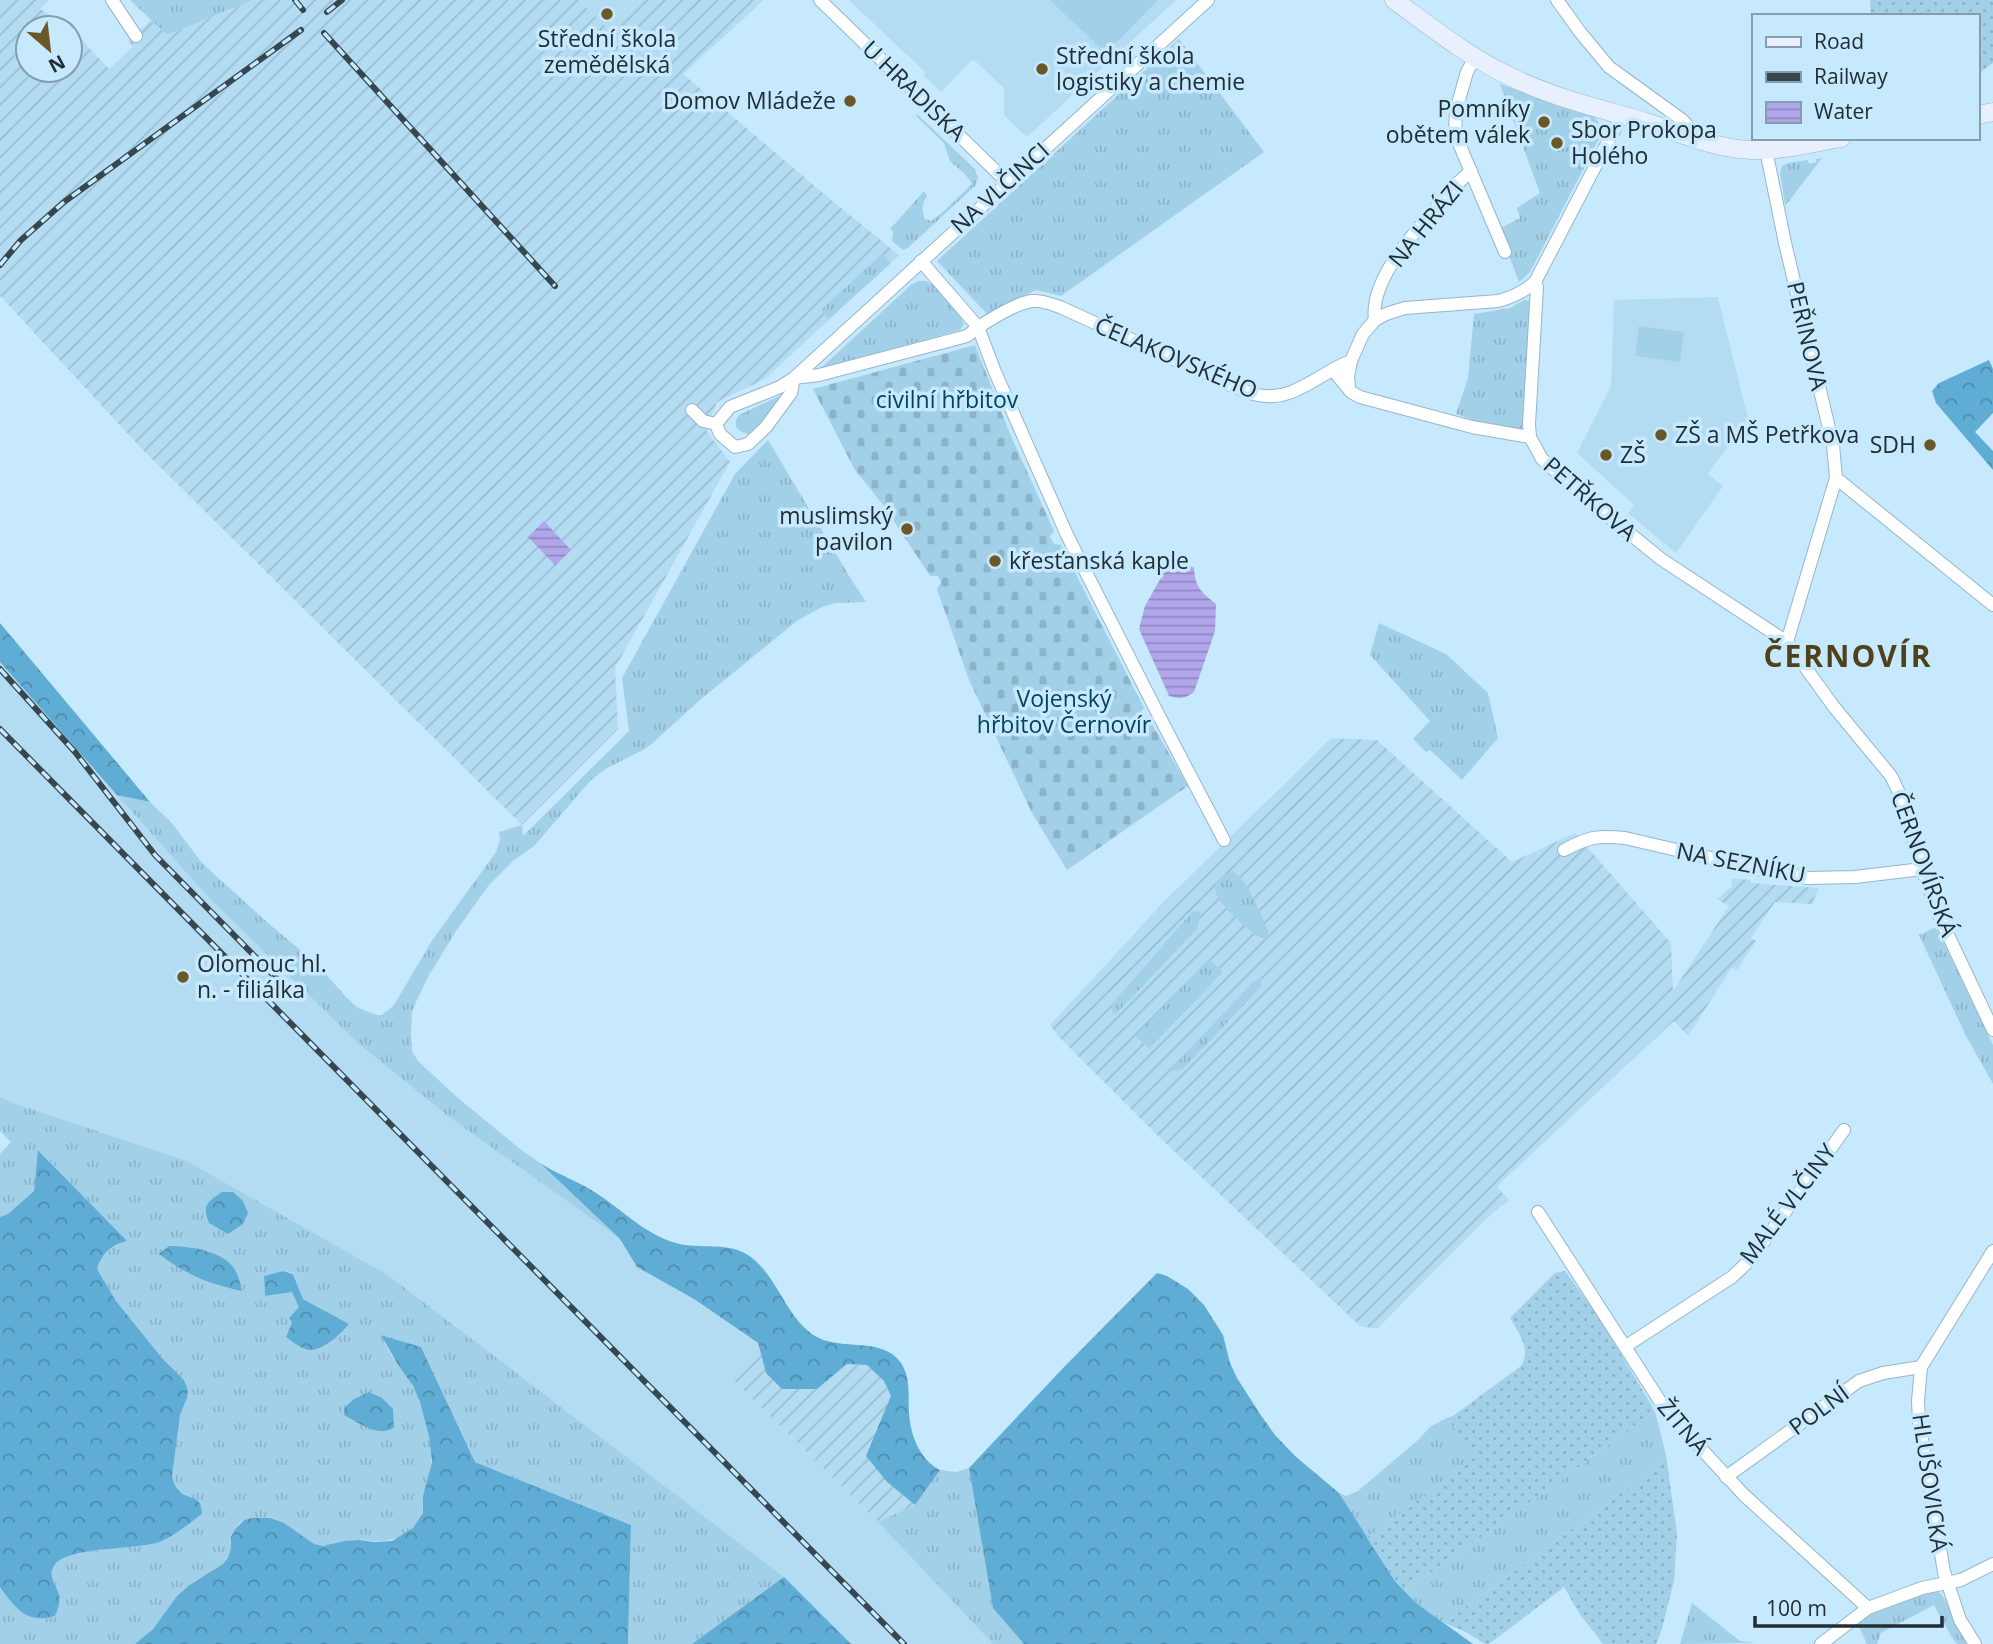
<svg xmlns="http://www.w3.org/2000/svg" width="1993" height="1644" viewBox="0 0 1993 1644" font-family="'Open Sans',sans-serif">
<style>
.built{fill:#b3dcf3}
.industrial{fill:url(#industrial-furrows);fill-rule:evenodd}
.grass{fill:url(#grass-tufts);fill-rule:evenodd}
.forest{fill:url(#forest-crowns)}
.cemetery{fill:url(#cemetery-stones)}
.park{fill:#a3d0e9}
.garden{fill:url(#garden-dots)}
.water{fill:url(#water-rules)}
.lines{fill:none;stroke-linecap:round;stroke-linejoin:round}
.street-casing{stroke:#95b6c9;stroke-width:14}
.secondary-casing{stroke:#95b6c9;stroke-width:19}
.street{stroke:#fff;stroke-width:12}
.secondary{stroke:#e8f0fe;stroke-width:18}
.rail-casing{stroke:#364750;stroke-width:6}
.rail{stroke:#c7e9fd;stroke-width:3.5;stroke-dasharray:10;stroke-linecap:butt}
.poi-dot{fill:#6a5826;stroke:#c7e9fd;stroke-width:2.5}
.labels{text-anchor:middle;stroke-width:7;stroke-linejoin:round;paint-order:stroke}
.poi-label{font-size:23px;fill:#202e35;stroke:#c7e9fd;text-anchor:start}
.street-label{font-size:23px;fill:#202e35;stroke:#c7e9fd}
.park-label{font-size:23px;fill:#004460;stroke:#c7e9fd}
.district-label{font-size:30px;font-weight:bold;letter-spacing:2px;fill:#4f4119;stroke:#c7e9fd}
</style>
<defs>
<pattern id="industrial-furrows" width="10" height="10" patternUnits="userSpaceOnUse" patternTransform="scale(1.75)"><rect width="10" height="10" fill="#b3dcf3"/><path d="M-1 1l2-2M0 10L10 0M9 11l2-2" fill="none" stroke="#9abdd1"/></pattern>
<pattern id="grass-tufts" width="24" height="20" patternUnits="userSpaceOnUse" patternTransform="scale(1.75)"><rect width="24" height="20" fill="#a3d0e9"/><path d="M3 7l-1-3M5 7V3M7 7l1-3M15 17l-1-3M17 17v-4M19 17l1-3" fill="none" stroke="#8cb3c8"/></pattern>
<pattern id="forest-crowns" width="20" height="18" patternUnits="userSpaceOnUse" patternTransform="scale(1.75)"><rect width="20" height="18" fill="#5facd4"/><path d="M2 6a3 3 0 1 1 6 0M12 15a3 3 0 1 1 6 0" fill="none" stroke="#4e8cad"/></pattern>
<pattern id="cemetery-stones" width="16" height="16" patternUnits="userSpaceOnUse" patternTransform="scale(1.75)"><rect width="16" height="16" fill="#a3d0e9"/><path d="M2 7V4a2 2 0 0 1 4 0v3zM10 15v-3a2 2 0 0 1 4 0v3z" fill="#8cb3c8"/></pattern>
<pattern id="garden-dots" width="8" height="8" patternUnits="userSpaceOnUse" patternTransform="scale(1.75)"><rect width="8" height="8" fill="#a3d0e9"/><path d="M2 2h.1M6 6h.1" fill="none" stroke="#8cb3c8" stroke-width="1.8" stroke-linecap="round"/></pattern>
<pattern id="water-rules" width="6" height="5" patternUnits="userSpaceOnUse" patternTransform="scale(1.75)"><rect width="6" height="5" fill="#b1a6ea"/><path d="M0 2.5h6" fill="none" stroke="#9088be"/></pattern>
</defs>
<rect width="100%" height="100%" fill="#c7e9fd"/>
<!-- built -->
<g class="built">
<path d="M579,0H635L607,28Z"/>
<path d="M849,0H1176L1027,137L1004,115V88L973,59L941,92L923,75L925,72Z"/>
<path d="M1718,297L1748,418L1708,474L1723,486L1676,553L1628,513L1634,505L1577,453L1611,386L1614,300Z"/>
<path d="M0,662L210,899L359,1044L445,1114L620,1239L637,1267L694,1299L758,1344L732,1379L878,1522L993,1644H851L784,1577L388,1275L187,1161L13,1103L0,1097Z"/>
</g>
<!-- industrial -->
<g class="industrial">
<path d="M0,0H49L40,9L69,26L109,69L133,47L128,41L151,20L167,35L253,0H579L607,28L635,0H764L683,74L830,199L899,255L765,379L717,402L706,430L730,462L615,668L618,729L522,825L141,448L0,296ZM28,28H70V70H28Z"/>
<path d="M1331,738L1377,740L1512,862L1575,833L1671,943L1673,991L1729,906L1717,899L1731,887L1732,878L1750,880L1751,883L1819,888L1812,904L1775,902L1751,938L1756,941L1737,970L1732,968L1730,970L1688,1036L1674,1021L1510,1174L1497,1187L1509,1200L1486,1219L1377,1329L1360,1326L1159,1137L1059,1037L1050,1025L1160,906Z"/>
<path d="M758,1344L766,1373L817,1389L847,1364L867,1365L884,1381L891,1396L887,1482L915,1505L878,1522L731,1378Z"/>
</g>
<!-- grass -->
<g class="grass">
<path d="M130,0H253L167,35Z"/>
<path d="M1179,39L1264,152L1061,296L1036,290L987,314L937,261Z"/>
<path d="M1500,84L1590,115C1599,119 1603,128 1600,137L1530,272L1519,282L1499,229L1520,218L1517,208L1540,193Z"/>
<path d="M917,114L975,169L978,178L975,186L908,248L903,250L892,241L893,231L890,229L924,191L927,196C922,204 921,209 925,219L931,221L944,211L972,184L965,174L950,161L944,143L916,116Z"/>
<path d="M1822,158L1786,205L1785,204L1780,173L1782,166L1788,163L1808,160L1809,164L1816,162V159Z"/>
<path d="M882,254L891,263L829,319L821,310Z"/>
<path d="M919,281C924,281 925,280 930,283C940,289 961,314 964,324L960,330L821,368L912,284Z"/>
<path d="M1524,300L1530,301L1533,305L1522,429L1491,426L1456,414L1468,378L1474,314L1510,308Z"/>
<path d="M784,394L752,433L749,435L740,431L736,427V420L739,415Z"/>
<path d="M768,440L851,579L866,602L835,603L822,607L798,620L700,700L655,741L645,749L607,768L592,779L534,846L514,860L489,885L456,931L428,977L417,1000L412,1012L411,1035L412,1051L418,1061L457,1097L520,1149L540,1163L620,1239L445,1114L359,1044L210,899L117,795L150,802L171,822L202,863L268,923L318,965L346,997L358,1008L377,1015H382L394,1005L433,939L496,852L500,839L499,832L522,825L523,836L629,731L622,678L735,474Z"/>
<path d="M1379,623L1446,654L1488,693L1498,738L1462,780L1430,750L1426,752L1413,739L1430,721L1370,655Z"/>
<path d="M1233,871C1251,884 1258,910 1268,930V936L1264,939C1253,935 1244,926 1236,918C1219,902 1201,883 1233,871Z"/>
<path d="M1197,911L1201,912L1197,929L1114,1016L1111,1009L1112,1004L1192,912Z"/>
<path d="M1936,927L1993,1045V1084L1966,1036L1919,935Z"/>
<path d="M1209,959L1223,972L1149,1049L1135,1036Z"/>
<path d="M1262,977L1261,987L1183,1069L1177,1071L1170,1070L1253,982Z"/>
<path d="M0,1097L13,1103L187,1161L388,1275L784,1577L692,1644H628L631,1525L475,1462L421,1347L382,1335C389,1359 410,1376 419,1399C426,1418 432,1442 431,1462C431,1473 426,1483 424,1493C422,1500 424,1508 422,1514C413,1538 386,1544 364,1540C346,1538 328,1551 311,1543C291,1534 285,1518 260,1518C255,1518 248,1518 244,1520C228,1529 235,1545 228,1558C221,1570 201,1577 189,1585C175,1596 166,1612 155,1626C149,1633 142,1638 135,1644H0V1587C14,1607 27,1625 55,1616C58,1610 61,1603 59,1596C57,1585 47,1577 54,1566C67,1545 140,1551 162,1541C176,1535 190,1523 202,1514C202,1489 180,1506 172,1477L180,1415L187,1398L188,1390L184,1380L162,1358L116,1301L97,1269C102,1253 112,1246 126,1241L39,1150L34,1191L8,1214L0,1217V1154L11,1142L0,1131ZM283,1271L293,1273L303,1299L349,1324C341,1334 325,1349 311,1350C302,1350 293,1342 286,1337L292,1322L290,1317L300,1307L292,1291L265,1296L264,1276Z"/>
<path d="M1655,1411L1666,1455L1629,1487L1444,1623L1416,1603L1405,1591L1546,1491Z"/>
<path d="M1447,1418L1476,1457L1367,1538L1339,1493L1346,1496L1358,1491L1418,1440L1431,1426Z"/>
<path d="M969,1468L993,1607L1024,1644H993L878,1522L915,1505L940,1470L956,1472Z"/>
<path d="M1936,1590C1948,1596 1959,1631 1967,1644H1957L1951,1636L1934,1605L1881,1633L1877,1644H1867L1857,1622L1871,1612Z"/>
<path d="M1692,1603L1740,1641L1756,1643L1680,1644Z"/>
</g>
<!-- forest -->
<g class="forest">
<path d="M1989,360L1993,369V413L1975,432L1993,451V470L1936,403L1932,391L1939,383Z"/>
<path d="M0,623L150,802L117,795L0,662Z"/>
<path d="M38,1150L127,1241C111,1245 102,1253 97,1269L116,1301L162,1358L184,1380L188,1390L187,1398L180,1415L172,1477C180,1507 202,1488 202,1514C190,1523 176,1535 162,1541C139,1551 67,1545 54,1566C47,1577 57,1585 59,1595C61,1603 58,1609 55,1616C27,1625 14,1607 0,1587V1217L8,1214L34,1191Z"/>
<path d="M540,1163C557,1174 578,1181 596,1193C623,1210 644,1234 676,1243C700,1250 726,1241 748,1255C777,1274 785,1317 815,1336C839,1350 869,1339 892,1354C912,1368 908,1392 909,1412C910,1435 920,1460 940,1470L915,1505L887,1482L866,1456L891,1396L884,1381L867,1365L847,1364L817,1389H782L766,1373L758,1343L694,1299L637,1267L620,1239Z"/>
<path d="M222,1192H233L243,1201L248,1213L243,1224L228,1234L209,1223C202,1204 207,1203 222,1192Z"/>
<path d="M169,1246C188,1246 225,1251 235,1270C239,1276 240,1284 242,1291C207,1283 188,1276 159,1254Z"/>
<path d="M283,1271L293,1274L303,1299L349,1324C341,1334 325,1349 311,1350C302,1350 293,1342 286,1337L292,1322L289,1318L299,1307L292,1292L265,1296L264,1276Z"/>
<path d="M1157,1273L1167,1276L1188,1289L1204,1305L1223,1335L1230,1363L1237,1378L1260,1414L1275,1435L1295,1456L1339,1493L1395,1581L1416,1603L1473,1644H1024L993,1608L969,1468L1065,1366Z"/>
<path d="M381,1335L421,1347L475,1462L631,1525L628,1644H135L153,1629L177,1596L188,1586L223,1564L228,1558L231,1548V1537L236,1528L244,1520L252,1518H270L284,1523L314,1544L323,1546L345,1541L359,1540L375,1542L392,1541L413,1528L423,1513V1496L432,1462L429,1436L420,1402L413,1386L398,1365Z"/>
<path d="M369,1392L382,1398L393,1409L394,1427C379,1439 358,1422 344,1415L345,1407L354,1399Z"/>
<path d="M784,1577L851,1644H692Z"/>
</g>
<!-- cemetery -->
<path class="cemetery" d="M975,345L1010,434L1054,531L1050,537L1054,544L1061,545L1144,708L1140,714L1144,721H1150L1188,786L1067,870L1032,813L969,680L937,589L941,582L938,576H930L884,506L855,470L813,389Z"/>
<!-- park -->
<g class="park">
<path d="M1050,0H1158L1106,53Z"/>
<path d="M1639,326L1684,332L1680,362L1635,356Z"/>
</g>
<!-- garden -->
<g class="garden">
<path d="M1870,0H1993V63L1977,75V16H1871Z"/>
<path d="M1565,1271L1598,1316L1655,1411L1546,1491L1405,1591L1395,1581L1367,1538L1475,1457L1447,1418L1453,1416L1521,1366C1532,1349 1518,1332 1510,1318L1555,1273Z"/>
<path d="M1666,1455L1677,1534L1674,1581L1661,1632L1656,1644H1603L1579,1613L1564,1587L1489,1644H1485L1464,1631L1444,1623L1629,1487Z"/>
</g>
<!-- water -->
<g class="water">
<path d="M544,521L571,550L555,565L528,537Z"/>
<path d="M1171,560L1182,561L1194,568C1195,587 1201,592 1216,604L1215,631L1194,692C1184,699 1180,699 1169,696L1139,629L1145,606Z"/>
</g>
<g class="lines">
<defs>
<g id="street">
<path d="M112,0L136,36"/>
<path d="M820,0L1007,182"/>
<path d="M1557,0L1580,32L1609,67L1681,119L1689,127L1693,137"/>
<path d="M1475,57L1467,72L1456,110L1455,134L1505,252"/>
<path d="M1766,150L1785,243L1833,445L1836,478L1787,642"/>
<path d="M921,261L978,327L995,372L1067,535L1157,712L1224,840"/>
<path d="M1535,282L1537,287L1529,424L1530,437L1542,459L1597,507L1661,559L1787,642L1834,707L1891,776L1903,801L1922,869L1940,918L1993,1030"/>
<path d="M1375,320C1368,274 1431,215 1459,182L1471,171"/>
<path d="M1351,361L1363,334L1375,320L1386,314L1405,308L1498,301C1513,297 1524,292 1535,282L1622,115"/>
<path d="M1333,370L1351,392L1360,397L1472,427L1530,437"/>
<path d="M794,378L791,393L766,427L748,444L735,447L720,434L716,424L730,407L780,387L794,378L1208,0"/>
<path d="M794,378L819,375L967,336C980,325 1015,303 1032,301C1041,300 1051,304 1060,307L1237,388C1244,390 1251,394 1258,395C1293,403 1320,372 1351,361L1348,376L1349,388"/>
<path d="M692,410L703,421L716,424"/>
<path d="M1836,478L1993,605"/>
<path d="M1564,850C1589,837 1597,835 1625,838L1758,869L1807,878L1855,877L1922,869"/>
<path d="M1538,1212L1667,1412L1744,1495L1868,1608"/>
<path d="M1626,1346L1732,1277L1752,1258L1844,1130"/>
<path d="M1726,1477L1859,1381L1883,1373L1921,1367"/>
<path d="M1821,1644L1868,1608L1922,1588L1961,1580L1993,1564"/>
<path d="M1975,1644L1960,1620L1944,1572L1919,1422L1918,1401L1921,1367L1993,1251"/>
</g>
<g id="secondary">
<path d="M1394,0C1431,27 1467,56 1509,76C1553,98 1603,109 1649,123C1682,134 1717,149 1752,150C1782,151 1812,143 1841,138"/>
<path d="M1977,115L1993,112"/>
</g>
</defs>
<!-- street casing -->
<use href="#street" class="street-casing"/>
<!-- secondary casing -->
<use href="#secondary" class="secondary-casing"/>
<!-- street -->
<use href="#street" class="street"/>
<!-- secondary -->
<use href="#secondary" class="secondary"/>
<defs>
<g id="rail">
<path d="M295,0L303,10"/>
<path d="M327,12L342,0"/>
<path d="M324,33L555,286"/>
<path d="M0,265L21,240L64,202L301,30"/>
<path d="M0,669L75,752L155,855L292,994"/>
<path d="M0,729L904,1644"/>
</g>
</defs>
<!-- rail casing -->
<use href="#rail" class="rail-casing"/>
<!-- rail -->
<use href="#rail" class="rail"/>
</g>
<!-- markers -->
<g class="poi-dot">
<circle cx="607" cy="14" r="7"/>
<circle cx="1042" cy="69" r="7"/>
<circle cx="850" cy="101" r="7"/>
<circle cx="1544" cy="122" r="7"/>
<circle cx="1557" cy="143" r="7"/>
<circle cx="1661" cy="435" r="7"/>
<circle cx="1930" cy="445" r="7"/>
<circle cx="1606" cy="455" r="7"/>
<circle cx="907" cy="529" r="7"/>
<circle cx="995" cy="561" r="7"/>
<circle cx="183" cy="977" r="7"/>
</g>
<g class="labels">
<!-- poi labels -->
<g class="poi-label">
<text x="607" y="47" text-anchor="middle">Střední škola<tspan x="607" dy="26">zemědělská</tspan></text>
<text x="1056" y="64">Střední škola<tspan x="1056" dy="26">logistiky a chemie</tspan></text>
<text x="836" y="109" text-anchor="end">Domov Mládeže</text>
<text x="1530" y="117" text-anchor="end">Pomníky<tspan x="1530" dy="26">obětem válek</tspan></text>
<text x="1571" y="138">Sbor Prokopa<tspan x="1571" dy="26">Holého</tspan></text>
<text x="1675" y="443">ZŠ a MŠ Petřkova</text>
<text x="1916" y="453" text-anchor="end">SDH</text>
<text x="1620" y="463">ZŠ</text>
<text x="893" y="524" text-anchor="end">muslimský<tspan x="893" dy="26">pavilon</tspan></text>
<text x="1009" y="569">křesťanská kaple</text>
<text x="197" y="972">Olomouc hl.<tspan x="197" dy="26">n. - filiálka</tspan></text>
</g>
<!-- street labels -->
<g class="street-label">
<text transform="translate(914 91) rotate(44)" y="8">U HRADISKA</text>
<text transform="translate(1000 188) rotate(-42)" y="8">NA VLČINCI</text>
<text transform="translate(1426 224) rotate(-51)" y="8">NA HRÁZI</text>
<text transform="translate(1807 336) rotate(77)" y="8">PEŘINOVA</text>
<text transform="translate(1176 358) rotate(23)" y="8">ČELAKOVSKÉHO</text>
<text transform="translate(1590 499) rotate(41)" y="8">PETŘKOVA</text>
<text transform="translate(1741 863) rotate(11)" y="8">NA SEZNÍKU</text>
<text transform="translate(1924 864) rotate(70)" y="8">ČERNOVÍRSKÁ</text>
<text transform="translate(1788 1204) rotate(-53)" y="8">MALÉ VLČINY</text>
<text transform="translate(1819 1410) rotate(-36)" y="8">POLNÍ</text>
<text transform="translate(1683 1427) rotate(50)" y="8">ŽITNÁ</text>
<text transform="translate(1930 1483) rotate(82)" y="8">HLUŠOVICKÁ</text>
</g>
<!-- park labels -->
<g class="park-label">
<text x="947" y="408">civilní hřbitov</text>
<text x="1064" y="707">Vojenský<tspan x="1064" dy="26">hřbitov Černovír</tspan></text>
</g>
<!-- district labels -->
<g class="district-label">
<text x="1848" y="667">ČERNOVÍR</text>
</g>
</g>
<!-- legend -->
<rect x="1752" y="14" width="228" height="126" fill="#c7e9fd" stroke="#849ead" stroke-width="2"/>
<rect x="1766" y="37" width="35" height="10" fill="#e8f0fe" stroke="#849ead" stroke-width="2"/>
<text x="1814" y="49" font-size="21" fill="#202e35">Road</text>
<rect x="1766" y="72" width="35" height="10" fill="#364750" stroke="#849ead" stroke-width="2"/>
<text x="1814" y="84" font-size="21" fill="#202e35">Railway</text>
<rect x="1766" y="102" width="35" height="21" fill="url(#water-rules)" stroke="#849ead" stroke-width="2"/>
<text x="1814" y="119" font-size="21" fill="#202e35">Water</text>
<!-- north arrow -->
<g transform="translate(49 49) rotate(152)"><circle r="33" fill="#c7e9fd" stroke="#849ead" stroke-width="2"/>
<path d="M0-5L12 26L0 18L-12 26Z" fill="#6a5826"/>
<text y="-10" font-size="19" font-weight="bold" text-anchor="middle" fill="#202e35">N</text>
</g>
<!-- scale -->
<path d="M1755 1616v10h187v-10" fill="none" stroke="#202e35" stroke-width="3.5"/>
<text x="1766" y="1616" font-size="21" fill="#202e35" stroke="#c7e9fd" stroke-width="5" paint-order="stroke">100 m</text>
</svg>
